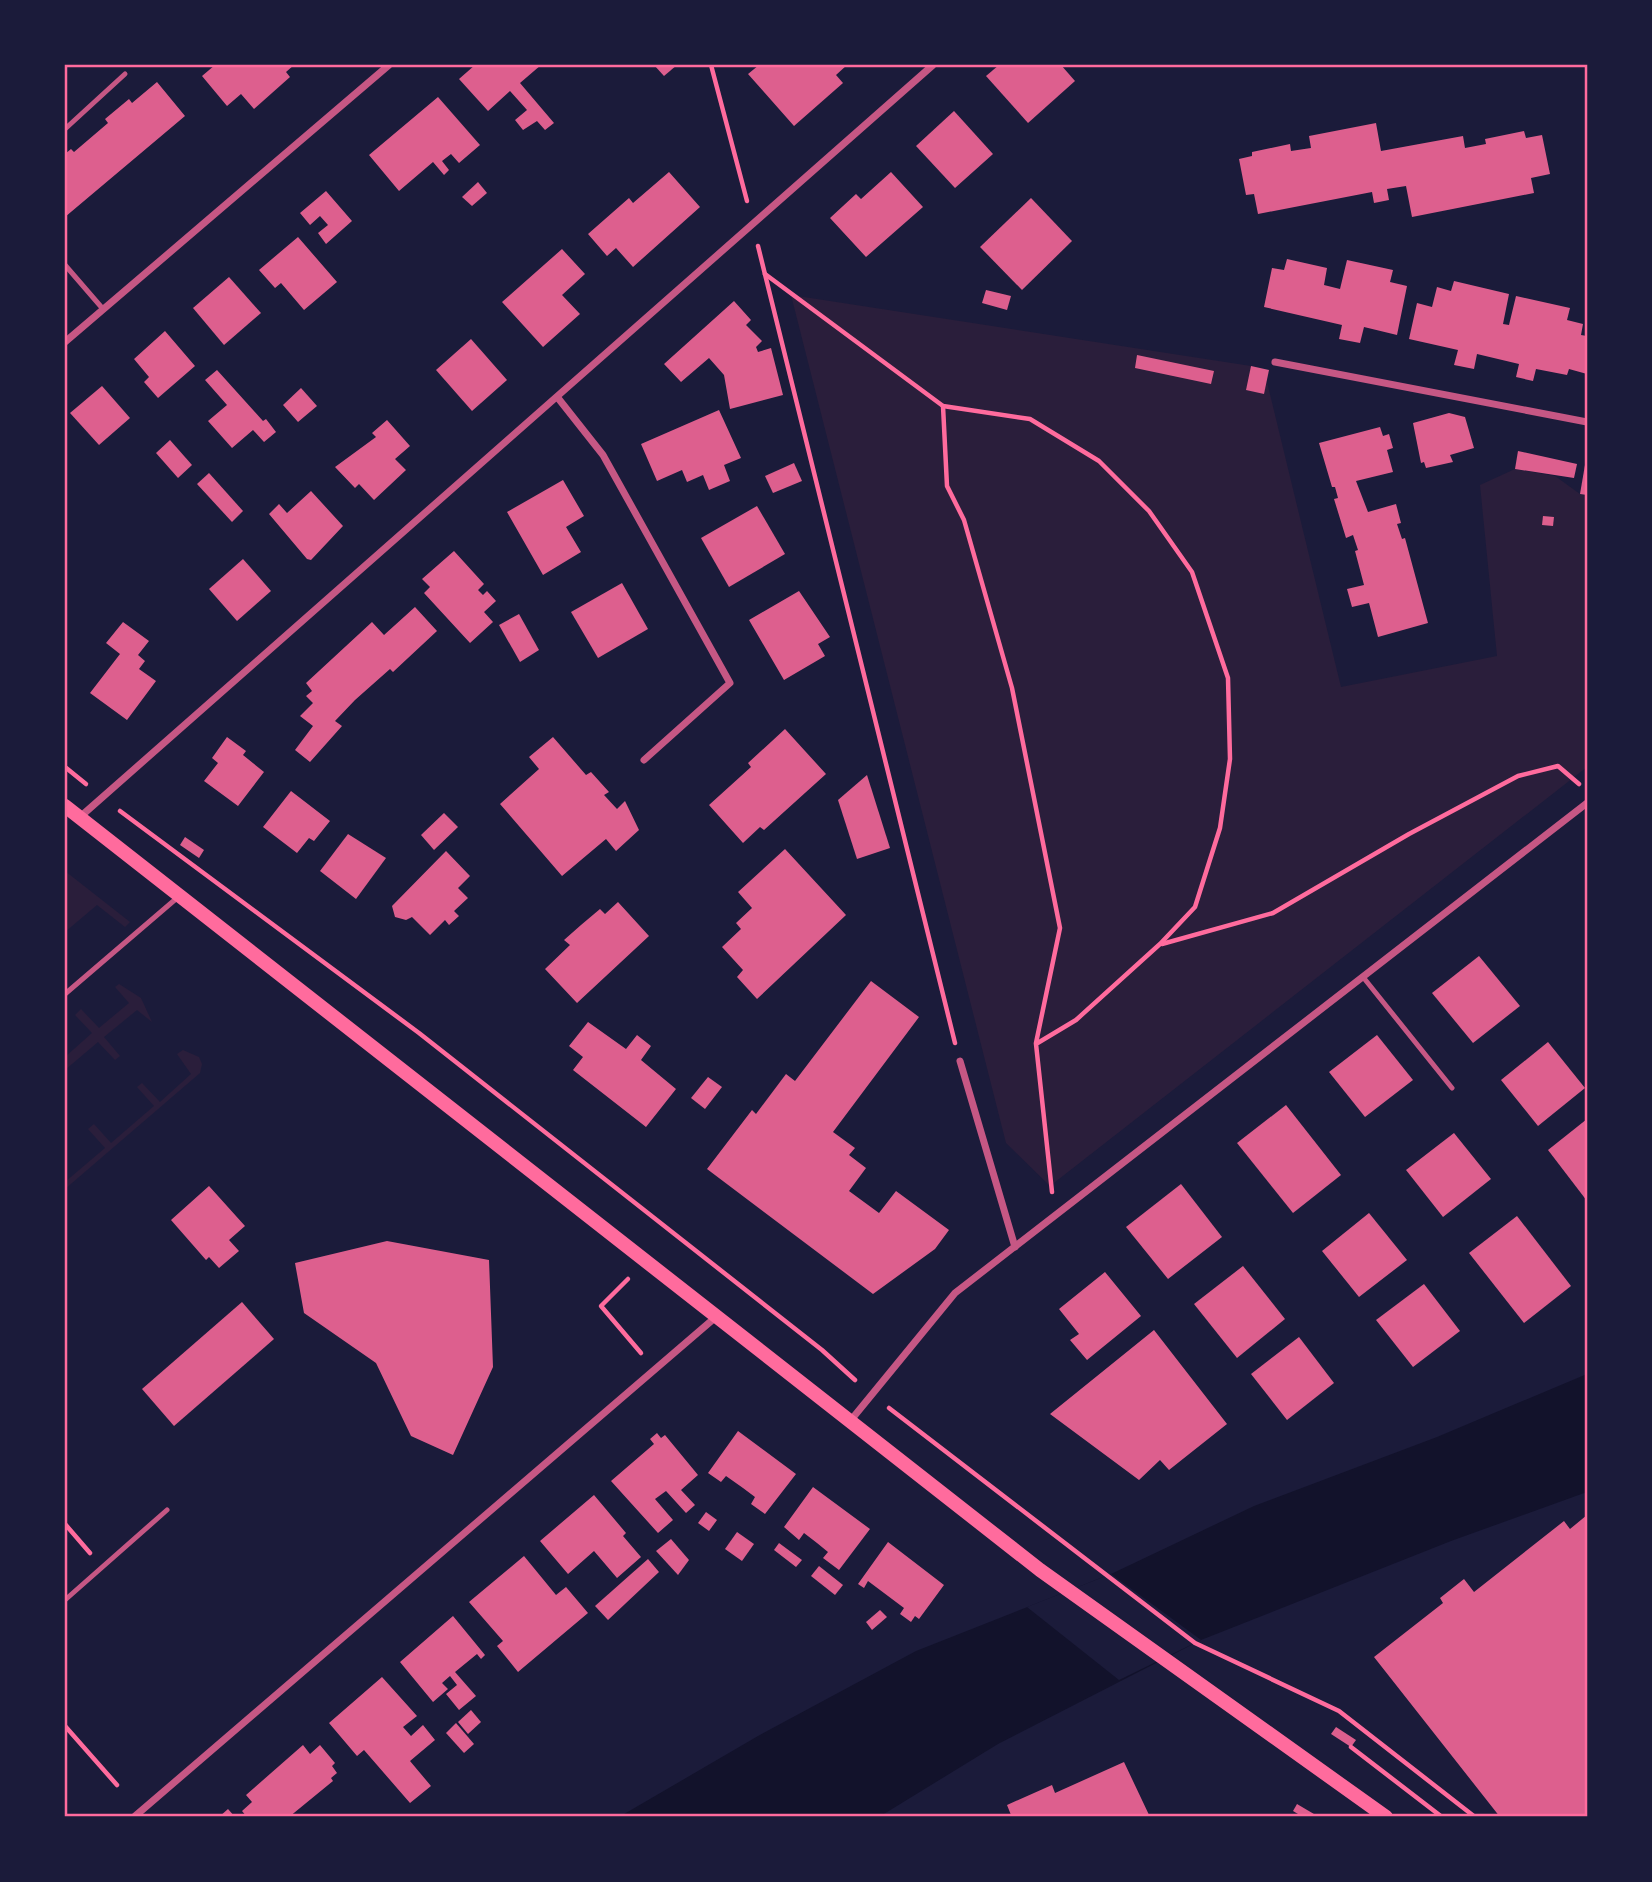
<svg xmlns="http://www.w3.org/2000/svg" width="1652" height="1882" viewBox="0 0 1652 1882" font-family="Poppins,sans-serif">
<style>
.green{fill:#2a1e3b}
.water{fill:#12122b}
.pier{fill:#1b1b3a}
.building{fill:#dd5f8e}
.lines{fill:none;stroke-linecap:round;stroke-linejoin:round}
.path{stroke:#ff6b9d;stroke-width:4.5}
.service{stroke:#c65784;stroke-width:5}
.minor{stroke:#c65784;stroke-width:7}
.secondary{stroke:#ff6b9d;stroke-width:14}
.neatline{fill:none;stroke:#ff6b9d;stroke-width:2.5}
</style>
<rect width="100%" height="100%" fill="#1b1b3a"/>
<!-- green -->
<g class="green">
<path d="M791,295L1251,366L1246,389L1263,394L1267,382L1341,687L1497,656L1480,485L1515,469L1555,476L1580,494L1587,495V767L1050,1186L1006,1143Z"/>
<path d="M65,871L130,922L125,927L97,905L65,932Z"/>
<path d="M119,984L141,998L152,1022L137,1010L104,1037L120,1056L115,1060L98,1042L65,1070V1057L92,1033L75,1015L81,1009L99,1028L129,1003L115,987Z"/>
<path d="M183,1050L199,1057L202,1064L200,1073L65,1189V1182L105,1148L88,1129L94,1124L111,1143L154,1106L137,1087L142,1083L160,1102L191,1074L177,1054Z"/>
</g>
<!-- water -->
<path class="water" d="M1587,1374V1492L1451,1541L1201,1640L998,1744L879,1817H619L758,1736L916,1651L1111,1574L1254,1506L1437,1437Z"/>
<!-- pier -->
<path class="pier" d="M1111,1574L1201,1640L1119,1680L1027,1607Z"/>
<!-- building -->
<g class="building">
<path d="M215,65H294L286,72L290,77L254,109L241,94L227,106L202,76Z"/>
<path d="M475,65H541L520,83L554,123L545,130L537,121L523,130L515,120L527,110L510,91L488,111L459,79Z"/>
<path d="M654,65H677L664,76Z"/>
<path d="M759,65H847L836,75L843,83L794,126L748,74Z"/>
<path d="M999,65H1061L1075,81L1028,123L986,76Z"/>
<path d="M157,82L185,116L65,217V154L71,149L74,152L108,123L105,119L129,99L132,103Z"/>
<path d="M438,97L480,145L459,163L451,154L442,161L449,170L444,175L433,162L399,191L369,155Z"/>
<path d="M954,111L993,154L955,188L916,146Z"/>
<path d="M1376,123L1381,151L1463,136L1465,148L1486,144L1485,139L1524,131L1526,138L1542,135L1550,174L1531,178L1534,193L1412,217L1406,186L1387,189L1389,200L1374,203L1372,192L1258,214L1254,194L1246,195L1239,159L1252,156V152L1290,144L1291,151L1311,148L1309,136Z"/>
<path d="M669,172L700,207L633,267L616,248L607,256L588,234L629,198L633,203Z"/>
<path d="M891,172L923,207L866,257L830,218L856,194L861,199Z"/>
<path d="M478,182L487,193L472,206L462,197Z"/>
<path d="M326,191L352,221L326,244L318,233L328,225L320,216L310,225L300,213Z"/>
<path d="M1031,198L1072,241L1022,290L980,247Z"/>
<path d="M298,237L337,282L304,310L281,283L275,288L259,270Z"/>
<path d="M562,249L585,274L562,295L580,314L543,347L502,302Z"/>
<path d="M1287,259L1327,268L1324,285L1340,289L1347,260L1393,270L1390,282L1407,286L1397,335L1364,327L1360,343L1339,339L1342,325L1264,307L1272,268L1284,270Z"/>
<path d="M229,277L261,313L224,345L193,308Z"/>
<path d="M1454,281L1509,294L1503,324L1509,325L1516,296L1570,308L1567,320L1583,324L1581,335L1587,336V374L1569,369L1567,375L1536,369L1533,381L1516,377L1519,364L1477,354L1474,369L1454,365L1458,350L1409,339L1417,303L1432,307L1437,287L1451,291Z"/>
<path d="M986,290L1011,296L1007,310L982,303Z"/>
<path d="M734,301L751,320L746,325L762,341L756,347L758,352L771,348L783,395L730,409L724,375L709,358L681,382L664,364Z"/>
<path d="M165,331L195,366L158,398L144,382L149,377L134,359Z"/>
<path d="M471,339L507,380L472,411L436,370Z"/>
<path d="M1137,355L1214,371L1211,384L1135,368Z"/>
<path d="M1251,366L1269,370L1264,394L1246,390Z"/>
<path d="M217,370L263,421L266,419L276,432L264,442L253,430L232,448L208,421L227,405L205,380Z"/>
<path d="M102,386L130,418L99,445L70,413Z"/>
<path d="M301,388L317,406L298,422L283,405Z"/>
<path d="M719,410L741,458L724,465L730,481L709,490L703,475L687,482L682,470L657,481L641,444Z"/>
<path d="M1449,413L1465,417L1474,448L1450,455L1453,462L1426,468L1424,462L1421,463L1413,423Z"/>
<path d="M387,420L410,446L395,459L406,470L374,500L359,484L355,488L335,467L376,437L372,433Z"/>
<path d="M1380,427L1383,436L1389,434L1393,448L1387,450L1393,472L1356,481L1368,512L1396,504L1401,523L1397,524L1402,539L1405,538L1428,623L1378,637L1369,603L1352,607L1347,589L1364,585L1355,551L1358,550L1353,535L1346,538L1334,499L1338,498L1335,487H1332L1319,443Z"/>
<path d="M170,440L192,465L178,478L156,453Z"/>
<path d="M1518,451L1577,464L1574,478L1515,469Z"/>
<path d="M1586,459H1587V495L1580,494Z"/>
<path d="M794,463L802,481L773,493L765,476Z"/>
<path d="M209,473L243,511L232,522L197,484Z"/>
<path d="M563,480L584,516L566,527L581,552L543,575L507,512Z"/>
<path d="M311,491L343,526L311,560L307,559L269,514L279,504L287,513Z"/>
<path d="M757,506L785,554L729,587L701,538Z"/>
<path d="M1543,516L1554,517L1553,526L1542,525Z"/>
<path d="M454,551L484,584L478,590L483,595L487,591L496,601L484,612L493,622L470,643L424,593L430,587L422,579Z"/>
<path d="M243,559L271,591L237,621L209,589Z"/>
<path d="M622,583L648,629L598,658L571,612Z"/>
<path d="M799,591L830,637L818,644L825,656L784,680L749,620Z"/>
<path d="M415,607L437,631L393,672L390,669L355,700L335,721L342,726L310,762L295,750L313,726L300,716L313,703L306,696L312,691L306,683L372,622L384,635Z"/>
<path d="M519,614L539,650L520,662L499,625Z"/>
<path d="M123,622L149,641L138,655L145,661L139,669L156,681L127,720L90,693L120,654L106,643Z"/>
<path d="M785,729L826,774L764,830L760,827L743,843L709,805L751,767L748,763Z"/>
<path d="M227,737L246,751L243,755L264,772L238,806L204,781L218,763L212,758Z"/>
<path d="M553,737L586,775L591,772L609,792L604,795L617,809L625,801L639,830L616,851L606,839L562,876L500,804L539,769L529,757Z"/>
<path d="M867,775L890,848L857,859L838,800Z"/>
<path d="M291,791L330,821L314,841L309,838L297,853L263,827Z"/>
<path d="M444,813L458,827L434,850L421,835Z"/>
<path d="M348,834L386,858L356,899L320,871Z"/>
<path d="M185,837L204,850L199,858L180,845Z"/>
<path d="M785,849L846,915L757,999L737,977L743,970L722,947L741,929L736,923L752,908L738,892Z"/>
<path d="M446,851L470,876L458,888L468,898L454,911L459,916L449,925L445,920L430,935L412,917L406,920L395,917L392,906Z"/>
<path d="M618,902L649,936L577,1003L545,969L570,945L564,940L581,925L600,909L605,914Z"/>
<path d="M1479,956L1520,1006L1473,1043L1432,993Z"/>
<path d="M871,981L919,1017L833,1132L855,1148L849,1155L866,1168L849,1191L879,1213L896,1191L949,1230L935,1249L873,1294L707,1169L752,1110L756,1114L786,1074L795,1081Z"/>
<path d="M588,1022L626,1049L637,1035L651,1046L641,1060L676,1089L646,1127L573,1070L583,1057L569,1046Z"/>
<path d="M1377,1035L1413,1080L1365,1117L1329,1072Z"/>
<path d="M1548,1042L1585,1088L1538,1126L1501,1080Z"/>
<path d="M708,1077L722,1087L705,1109L691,1098Z"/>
<path d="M1286,1105L1341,1175L1293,1213L1237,1143Z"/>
<path d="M1587,1119V1201L1548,1150Z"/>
<path d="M1454,1133L1491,1179L1443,1217L1406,1170Z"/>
<path d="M1181,1184L1222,1237L1168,1279L1126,1227Z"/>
<path d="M209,1186L245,1226L229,1240L239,1251L219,1268L209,1257L206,1260L171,1220Z"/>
<path d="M1369,1213L1407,1260L1359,1297L1322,1251Z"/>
<path d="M1517,1216L1571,1286L1524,1323L1469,1253Z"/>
<path d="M387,1241L489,1260L493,1367L453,1455L411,1436L376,1363L304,1313L295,1263Z"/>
<path d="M1243,1266L1285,1319L1237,1358L1194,1304Z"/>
<path d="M1105,1272L1141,1316L1087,1360L1070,1340L1079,1334L1059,1309Z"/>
<path d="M1424,1284L1460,1331L1413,1367L1376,1320Z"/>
<path d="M242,1302L274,1339L174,1426L142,1389Z"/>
<path d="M1154,1330L1227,1424L1169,1470L1160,1460L1139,1480L1050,1414Z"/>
<path d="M1299,1337L1334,1383L1287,1420L1251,1374Z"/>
<path d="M738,1431L796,1474L765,1514L751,1504L755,1497L743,1488L726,1476L721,1482L708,1473Z"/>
<path d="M657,1433L661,1438L665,1435L698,1475L681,1490L695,1505L686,1513L666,1491L655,1499L673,1520L658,1533L611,1481L654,1444L650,1439Z"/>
<path d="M813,1487L870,1529L839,1570L823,1558L828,1552L817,1543L804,1533L799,1540L784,1527Z"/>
<path d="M594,1495L626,1533L623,1536L641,1557L617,1578L594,1551L568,1574L540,1541Z"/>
<path d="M706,1512L717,1520L709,1531L698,1523Z"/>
<path d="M1587,1515V1817H1500L1374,1657L1443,1603L1440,1598L1464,1579L1474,1592L1564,1521L1570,1529Z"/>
<path d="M737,1532L754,1544L742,1561L725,1549Z"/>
<path d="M671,1539L689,1560L678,1575L656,1551Z"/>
<path d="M888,1542L944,1585L919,1619L915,1616L911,1622L900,1614L904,1608L868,1581L864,1588L858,1584Z"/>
<path d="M779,1543L802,1560L796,1567L774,1550Z"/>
<path d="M524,1556L556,1595L566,1587L588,1613L518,1672L497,1646L503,1641L469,1602Z"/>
<path d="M648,1559L659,1572L608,1620L595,1606Z"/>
<path d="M819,1566L843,1585L835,1595L811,1576Z"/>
<path d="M880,1610L887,1617L872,1630L866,1622Z"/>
<path d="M453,1616L485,1655L481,1659L477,1654L455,1672L476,1696L459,1710L446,1694L457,1685L450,1676L442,1683L448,1689L433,1702L400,1662Z"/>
<path d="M382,1677L417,1716L403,1727L411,1736L423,1725L435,1740L410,1761L431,1786L410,1803L364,1750L357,1756L329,1723Z"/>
<path d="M471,1710L481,1722L468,1734L458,1722Z"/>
<path d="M456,1723L474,1744L464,1753L446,1733Z"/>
<path d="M1336,1727L1356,1740L1351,1747L1331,1734Z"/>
<path d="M303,1745L310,1754L320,1745L335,1763L332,1766L337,1773L331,1778L333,1781L289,1817H247L242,1811L252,1802L246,1795Z"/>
<path d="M1124,1762L1150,1817H1005L1011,1815L1007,1805L1052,1785L1055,1793Z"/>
<path d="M1297,1804L1319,1817H1303L1293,1811Z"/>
<path d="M228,1809L235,1817H219Z"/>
</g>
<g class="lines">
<!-- path -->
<g class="path">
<path d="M711,65L747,201"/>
<path d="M758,246L955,1043"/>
<path d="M765,274L943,406L1030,419L1099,461L1149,511L1192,572L1228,678L1230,759L1220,828L1195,907L1160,944L1076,1020L1036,1044L1052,1192"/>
<path d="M943,406L947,486L964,520L1012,688L1060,928L1036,1043"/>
<path d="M65,767L86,784"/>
<path d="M120,811L419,1033L822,1350L855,1380"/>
<path d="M1162,944L1273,913L1409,834L1518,776L1558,766L1579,784"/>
<path d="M628,1279L601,1306L641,1353"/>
<path d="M889,1408L1195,1643L1339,1711L1475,1817"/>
<path d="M65,1524L90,1553"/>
<path d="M65,1726L117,1785"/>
<path d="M1351,1747L1442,1817"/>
</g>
<!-- service -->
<g class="service">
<path d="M65,129L125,74"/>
<path d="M65,265L103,309"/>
<path d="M1363,977L1452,1088"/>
<path d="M65,994L177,898"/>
<path d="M65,1600L167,1510"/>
</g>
<!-- minor -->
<g class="minor">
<path d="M65,342L389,65"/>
<path d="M1275,362L1587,422"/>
<path d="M558,398L603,455L730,683L644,760"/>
<path d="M80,817L933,65"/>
<path d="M960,1061L1015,1247"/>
<path d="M851,1420L955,1293L1587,803"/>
<path d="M134,1817L717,1316"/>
</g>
<!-- secondary -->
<path class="secondary" d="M65,806L1040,1570L1386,1817"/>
</g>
<!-- border -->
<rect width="1652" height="1882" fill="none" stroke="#1b1b3a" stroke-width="133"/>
<rect x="66" y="66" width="1520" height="1749" class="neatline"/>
</svg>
